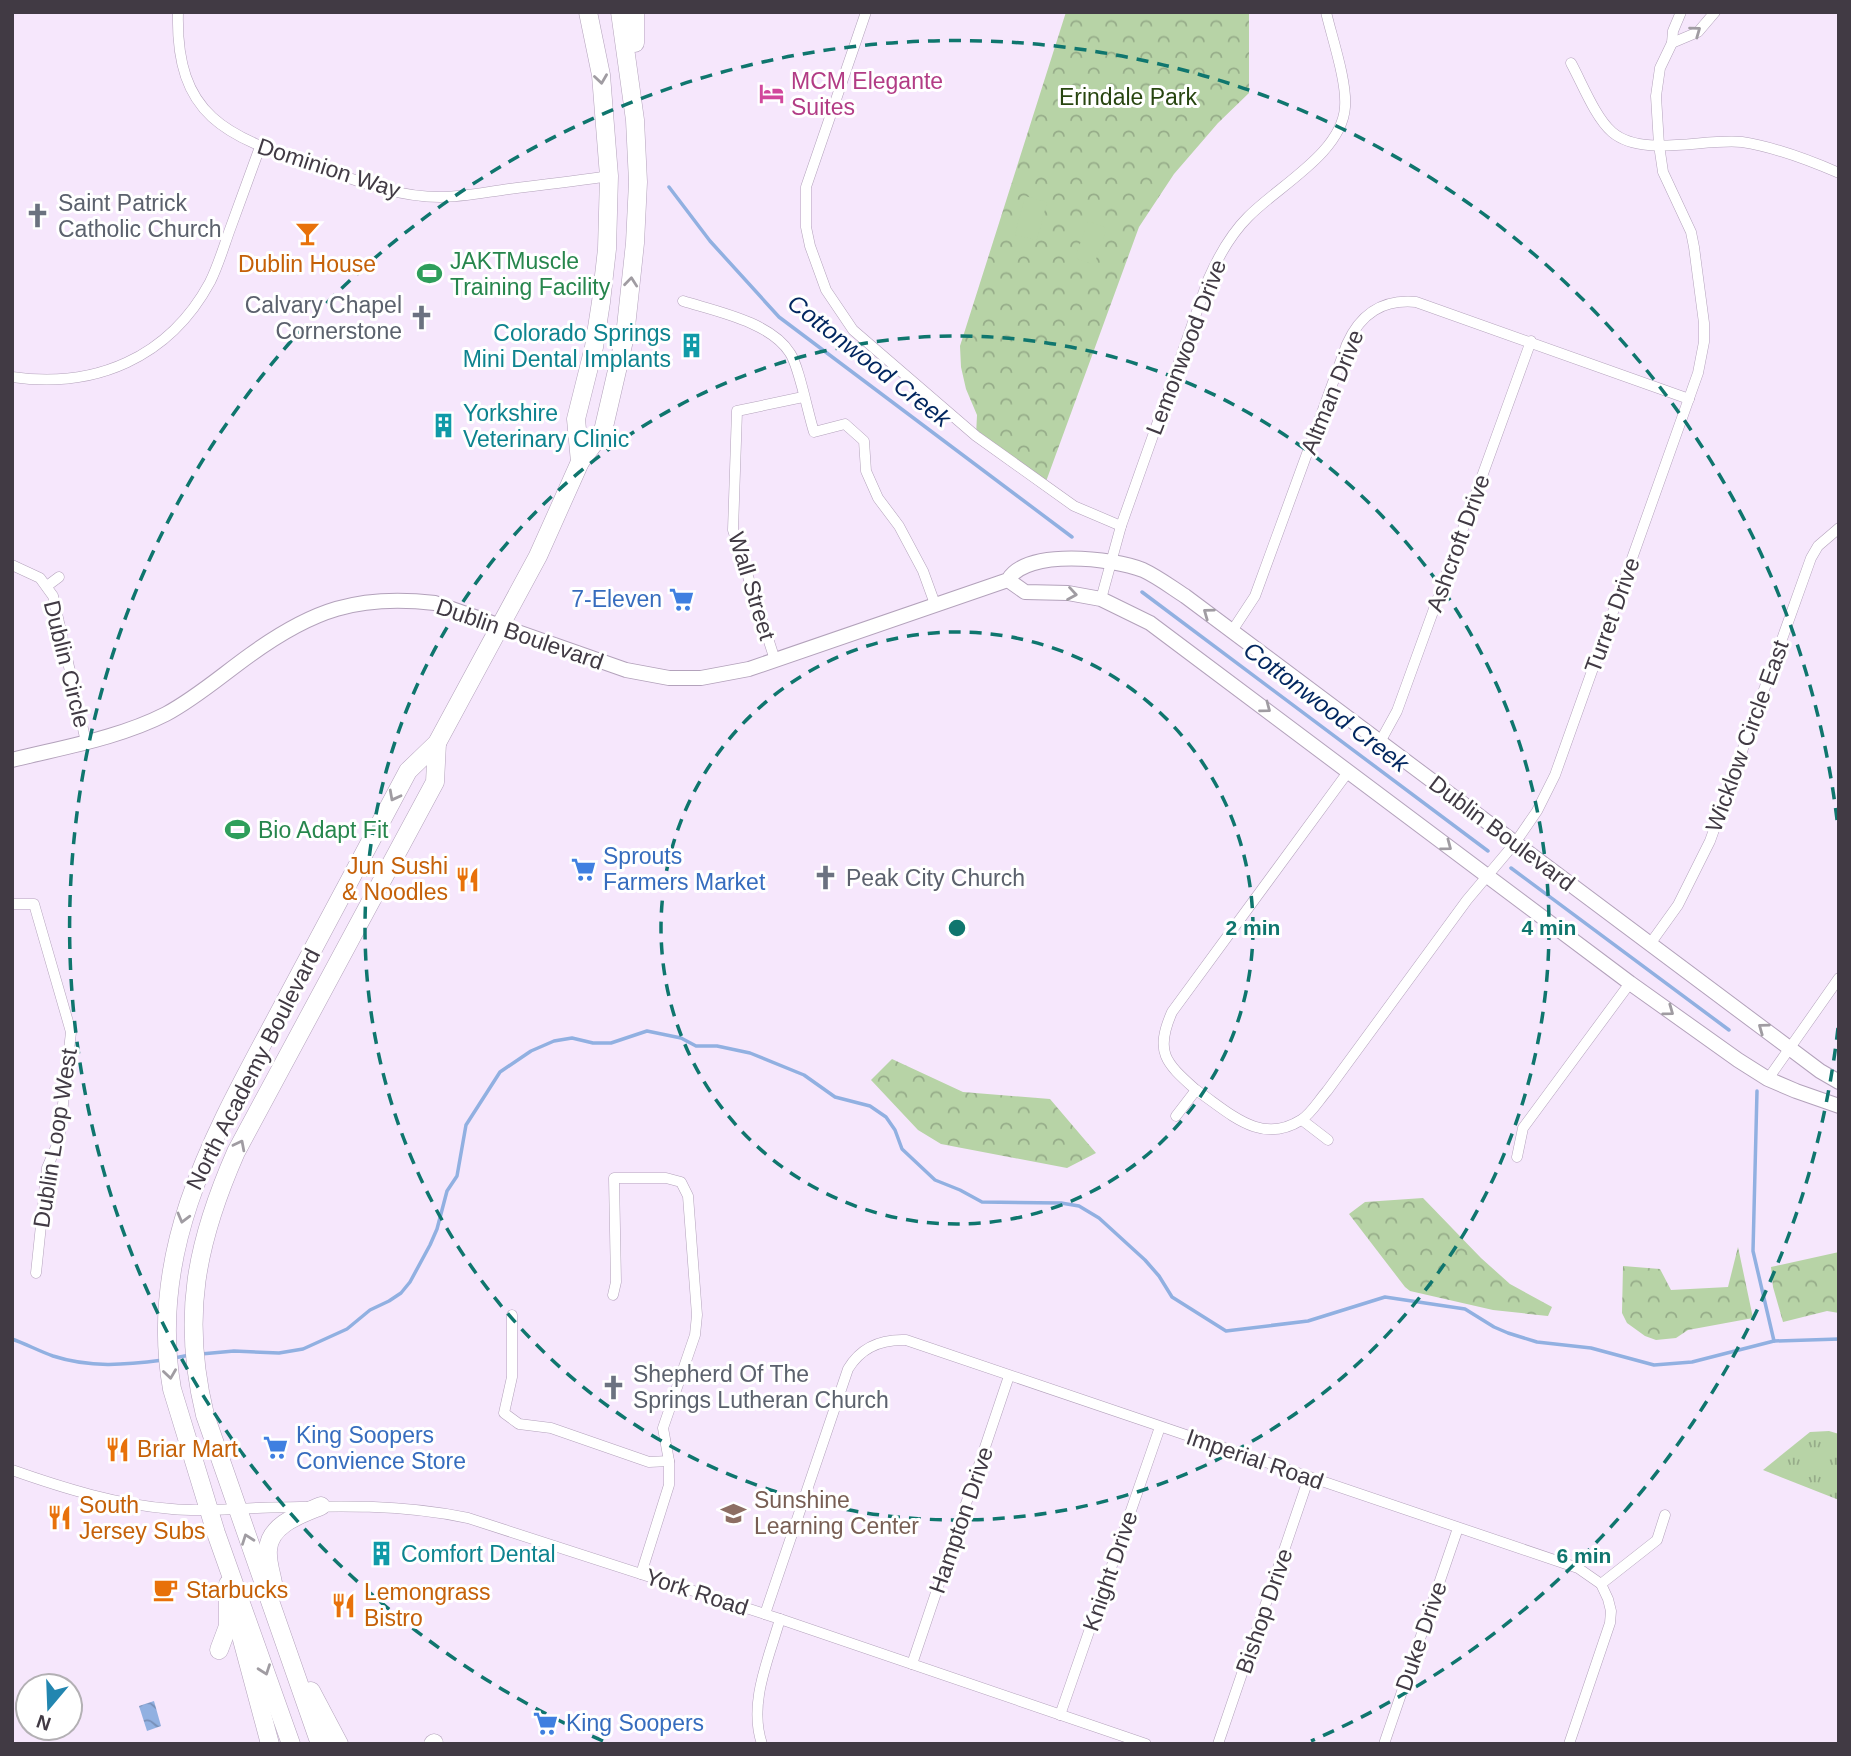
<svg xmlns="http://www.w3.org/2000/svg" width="1851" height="1756" viewBox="0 0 1851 1756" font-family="Helvetica,sans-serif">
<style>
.grass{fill:url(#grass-tufts)}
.forest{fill:url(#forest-crowns)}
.pitch{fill:#b7d3a6}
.water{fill:url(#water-waves)}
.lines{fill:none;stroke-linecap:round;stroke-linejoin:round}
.stream{stroke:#91b0e1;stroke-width:3.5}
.minor-casing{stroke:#b3a2bb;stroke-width:11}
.secondary-casing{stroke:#b3a2bb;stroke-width:16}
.trunk-casing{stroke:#b3a2bb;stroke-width:19}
.minor{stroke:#fff;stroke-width:10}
.secondary{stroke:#fff;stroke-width:14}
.trunk{stroke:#fff;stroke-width:18}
.oneway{stroke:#a09ca2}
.ring{fill:none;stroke:#0f766e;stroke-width:3.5;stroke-dasharray:12 9}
.labels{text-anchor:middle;stroke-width:6;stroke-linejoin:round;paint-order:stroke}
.hotel-label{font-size:23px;fill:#b23c85;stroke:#fff;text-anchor:start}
.park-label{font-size:23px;fill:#27450f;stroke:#fff}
.street-label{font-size:23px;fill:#413a44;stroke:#fff}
.worship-label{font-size:23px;fill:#5b616d;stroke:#fff;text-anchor:start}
.leisure-label{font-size:23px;fill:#27864d;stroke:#fff;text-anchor:start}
.food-label{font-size:23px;fill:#c56008;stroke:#fff;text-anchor:start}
.culture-label{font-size:23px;fill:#0d838f;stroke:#fff;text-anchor:start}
.shop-label{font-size:23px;fill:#366cbe;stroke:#fff;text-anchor:start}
.education-label{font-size:23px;fill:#785e54;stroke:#fff;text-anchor:start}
.water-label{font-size:24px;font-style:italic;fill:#01265f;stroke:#fff}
.centre{fill:#0f766e;stroke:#fff;stroke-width:3.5}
.ring-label{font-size:21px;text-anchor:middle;font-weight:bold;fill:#0f766e;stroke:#fff;stroke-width:6;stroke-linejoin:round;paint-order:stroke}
</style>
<defs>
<pattern id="grass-tufts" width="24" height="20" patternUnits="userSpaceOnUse" patternTransform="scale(1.75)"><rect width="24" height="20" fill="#b7d3a6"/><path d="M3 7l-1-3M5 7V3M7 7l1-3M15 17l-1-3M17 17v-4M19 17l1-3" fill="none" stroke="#96ac89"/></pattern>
<pattern id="forest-crowns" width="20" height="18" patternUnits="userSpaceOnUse" patternTransform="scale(1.75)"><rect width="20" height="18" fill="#b7d3a6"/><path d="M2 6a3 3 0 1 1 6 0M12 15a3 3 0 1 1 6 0" fill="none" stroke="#96ac89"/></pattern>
<pattern id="water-waves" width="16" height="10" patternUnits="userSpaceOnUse" patternTransform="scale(1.75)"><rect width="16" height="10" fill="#91b0e1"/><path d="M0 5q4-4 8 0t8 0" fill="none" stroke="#7890b8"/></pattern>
</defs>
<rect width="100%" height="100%" fill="#f6e7fc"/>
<!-- grass -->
<path class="grass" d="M1829,1431L1839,1434V1500L1763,1470L1810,1432Z"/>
<!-- forest -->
<g class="forest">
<path d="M1066,12H1249V93L1218,123L1174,174L1139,227L1044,487L976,436L977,415L966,389L961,367L960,346Z"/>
<path d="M892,1059L963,1092L1050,1099L1096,1153L1067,1168L941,1144L918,1130L871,1080Z"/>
<path d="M1423,1198L1481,1258L1510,1284L1552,1307L1548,1316L1493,1310L1410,1291L1405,1287L1349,1214L1365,1202Z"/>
<path d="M1738,1247L1753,1318L1688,1330L1676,1338L1656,1340L1645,1336L1627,1323L1622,1313L1623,1266L1660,1269L1671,1290L1728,1287Z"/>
<path d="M1839,1252V1313L1827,1311L1783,1322L1773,1287L1771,1267Z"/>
</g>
<!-- pitch -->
<g class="pitch">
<path d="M1025,196L1047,202L1037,240L1015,235Z"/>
<path d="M1088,221L1107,228L1094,265L1075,258Z"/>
</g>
<!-- water -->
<path class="water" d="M154,1701L161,1726L147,1731L139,1706Z"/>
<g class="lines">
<!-- stream -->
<g class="stream">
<path d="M669,187L710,241L779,317L1072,537"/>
<path d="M1142,592L1488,851"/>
<path d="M1511,868L1729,1030"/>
<path d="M1757,1091L1753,1251L1774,1341"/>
<path d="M12,1339C26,1344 39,1351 53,1356C90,1368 125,1365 163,1360"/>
<path d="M201,1354L234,1351L279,1353L303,1349L347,1329L370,1310L389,1301L401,1293L410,1282L430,1245L437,1229L447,1191L457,1176L466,1125L500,1072L531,1051L554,1041L572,1038L593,1043H611L647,1031L681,1038L696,1046H717L750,1053L804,1075L835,1097L870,1106L886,1117L895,1130L902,1149L935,1180L960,1190L982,1202L1061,1203L1079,1206L1099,1218L1145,1260L1159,1276L1172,1297L1226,1331L1308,1321L1385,1297L1465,1309L1494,1327L1508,1333L1537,1342L1591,1348L1654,1365L1692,1362L1774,1341L1839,1339"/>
<path d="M174,1358L190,1355"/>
</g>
<defs>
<g id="minor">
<path d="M178,12C175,122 232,137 321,168C360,182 398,197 440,197C463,197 486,192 509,189C542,185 576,181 609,176"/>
<path d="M866,12L806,187V227L810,246L826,290L853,330L976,436L1074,506L1121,526"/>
<path d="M1672,43L1698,32L1715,12"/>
<path d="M1571,63C1582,83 1595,117 1612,132C1642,158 1704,138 1742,142C1775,147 1809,160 1839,173"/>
<path d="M683,301C715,311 771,322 790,353C799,366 808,414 814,432L845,424L864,441L866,471L878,498L899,526L923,571L935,604"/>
<path d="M12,377C95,389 169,358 210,282C218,266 223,249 229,232C239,204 250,175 260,147"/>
<path d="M12,565L40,578L53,596L86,742"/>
<path d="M47,586L59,577"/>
<path d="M1101,599L1121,526L1208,280C1218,257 1230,235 1248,217C1278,186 1342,153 1345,107C1347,81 1332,38 1326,12"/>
<path d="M1232,631L1255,596L1347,344C1361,313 1383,299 1416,302L1689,399"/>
<path d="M775,660L733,530L737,411L803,397"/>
<path d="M1380,742L1397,711L1531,341"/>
<path d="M12,904H34L71,1032L59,1140L47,1168L36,1273"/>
<path d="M1650,944L1678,905L1710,841L1811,558L1818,546L1839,528"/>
<path d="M1768,1079L1839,978"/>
<path d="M1196,1090C1229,1112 1260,1146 1301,1120C1311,1114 1319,1100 1327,1091L1467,900L1515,843L1537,811L1555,775L1698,373L1704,342V323L1694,247L1691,232L1663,172L1659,145L1656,96L1660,68L1672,43L1673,31L1681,12"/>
<path d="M1176,1116L1196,1090C1166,1063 1154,1053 1172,1012L1348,772"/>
<path d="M1302,1120L1328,1140"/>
<path d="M1517,1157L1523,1128L1630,983"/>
<path d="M613,1295L616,1282L614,1178H666L681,1182L688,1196L697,1315L695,1335L663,1428L669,1461V1485L641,1574"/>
<path d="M512,1315V1377L504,1413L519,1424L551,1428L649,1462L669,1461"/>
<path d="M12,1470C63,1488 118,1505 172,1509C200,1512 228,1509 257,1508C330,1506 396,1503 468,1518L780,1619L1146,1744"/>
<path d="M1601,1584L1657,1540L1665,1515"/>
<path d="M765,1614L848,1369C861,1347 881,1339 906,1340L1578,1568L1601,1584L1608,1599L1611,1611L1610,1623L1569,1744"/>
<path d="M912,1664L1009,1376"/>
<path d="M1060,1715L1160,1427"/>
<path d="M762,1744C748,1703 769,1658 780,1619"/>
<path d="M1218,1744L1309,1477"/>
<path d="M1384,1744L1458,1528"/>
</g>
<g id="secondary">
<path d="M1008,580L1025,592L1068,593L1101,599L1150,623L1630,983L1738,1060L1768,1079L1796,1091L1839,1106"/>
<path d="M12,760C64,747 119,738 166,714C196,698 222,675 250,655C312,610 358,594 435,603L626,670L669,678H701L749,669L1008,580C1027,548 1113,558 1143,570C1158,577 1171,587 1185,596L1820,1071L1839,1082"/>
</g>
<g id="trunk">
<path d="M635,43V12"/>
<path d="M580,462L576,419L594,347L601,302L607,249L609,176L601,75L588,12"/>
<path d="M273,1583C271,1572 267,1561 268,1550C269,1524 302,1514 321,1506"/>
<path d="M237,1621L270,1744"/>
<path d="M219,1650L228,1626V1584"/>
<path d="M311,1691L339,1744"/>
<path d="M291,1744L216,1533L172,1389C146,1242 222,1121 288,996C328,921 368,846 408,771L437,743L538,556L580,462L603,431L625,336L635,243L638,182L635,120L620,12"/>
<path d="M320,1744L205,1415C181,1317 196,1243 236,1152L435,782L437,743"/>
<path d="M433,1744L434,1743"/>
</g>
</defs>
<!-- minor casing -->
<use href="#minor" class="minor-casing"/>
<!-- secondary casing -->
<use href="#secondary" class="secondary-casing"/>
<!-- trunk casing -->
<use href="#trunk" class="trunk-casing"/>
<!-- minor -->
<use href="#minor" class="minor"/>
<!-- secondary -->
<use href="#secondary" class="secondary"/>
<!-- trunk -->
<use href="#trunk" class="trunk"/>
</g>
<!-- one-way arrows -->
<defs><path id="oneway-chevron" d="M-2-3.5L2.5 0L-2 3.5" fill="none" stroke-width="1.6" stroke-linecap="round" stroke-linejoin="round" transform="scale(1.75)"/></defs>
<g class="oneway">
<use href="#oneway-chevron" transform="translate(1696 31) rotate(-36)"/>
<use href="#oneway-chevron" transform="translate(601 79) rotate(82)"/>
<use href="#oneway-chevron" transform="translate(631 282) rotate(-84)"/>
<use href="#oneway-chevron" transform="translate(1072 594) rotate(9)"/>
<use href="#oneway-chevron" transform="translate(1208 613) rotate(-144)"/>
<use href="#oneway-chevron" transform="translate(1266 708) rotate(37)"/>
<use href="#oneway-chevron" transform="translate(394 796) rotate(118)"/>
<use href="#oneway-chevron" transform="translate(1447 846) rotate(37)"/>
<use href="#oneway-chevron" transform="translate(1669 1011) rotate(36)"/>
<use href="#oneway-chevron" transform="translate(1763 1028) rotate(-144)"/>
<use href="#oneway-chevron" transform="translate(240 1145) rotate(-63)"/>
<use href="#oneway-chevron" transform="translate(183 1218) rotate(105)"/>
<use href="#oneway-chevron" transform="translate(170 1374) rotate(82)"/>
<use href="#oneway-chevron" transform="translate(247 1539) rotate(-110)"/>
<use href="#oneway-chevron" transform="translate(265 1670) rotate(70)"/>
</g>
<!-- distance rings -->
<g class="ring">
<circle cx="957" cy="928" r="296"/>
<circle cx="957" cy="928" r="592"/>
<path d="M1838 1028A887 887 0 0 1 1311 1741M603 1741A887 887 0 1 1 1838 828"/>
</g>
<!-- icons -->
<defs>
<symbol id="hotel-bare" viewBox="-9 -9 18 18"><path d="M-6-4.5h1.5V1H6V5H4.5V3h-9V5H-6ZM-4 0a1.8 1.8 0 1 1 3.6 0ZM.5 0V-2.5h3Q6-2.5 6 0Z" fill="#d1479c" stroke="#fff" stroke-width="2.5" paint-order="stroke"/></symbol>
<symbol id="church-bare" viewBox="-9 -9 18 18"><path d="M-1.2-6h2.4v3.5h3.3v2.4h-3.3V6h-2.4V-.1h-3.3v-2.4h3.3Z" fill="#6b7280" stroke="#fff" stroke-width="2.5" paint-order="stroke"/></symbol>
<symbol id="bar-bare" viewBox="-9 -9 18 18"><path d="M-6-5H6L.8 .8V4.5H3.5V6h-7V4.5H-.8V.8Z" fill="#e8710a" stroke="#fff" stroke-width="2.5" paint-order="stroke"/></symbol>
<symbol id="stadium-bare" viewBox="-9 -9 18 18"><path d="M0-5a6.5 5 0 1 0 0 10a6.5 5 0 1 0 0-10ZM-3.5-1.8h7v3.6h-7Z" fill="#2e9e5b" stroke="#fff" stroke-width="2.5" paint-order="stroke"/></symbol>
<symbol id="building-bare" viewBox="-9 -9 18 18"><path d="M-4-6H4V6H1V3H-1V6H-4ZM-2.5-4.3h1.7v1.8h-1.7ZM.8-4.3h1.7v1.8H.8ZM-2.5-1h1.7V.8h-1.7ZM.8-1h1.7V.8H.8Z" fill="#0f9aa8" stroke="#fff" stroke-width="2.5" paint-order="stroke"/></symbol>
<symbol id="supermarket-bare" viewBox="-9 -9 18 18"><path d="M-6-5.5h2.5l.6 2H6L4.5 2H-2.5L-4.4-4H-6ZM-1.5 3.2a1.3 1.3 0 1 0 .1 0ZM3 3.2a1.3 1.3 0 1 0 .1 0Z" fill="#3f7fe0" stroke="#fff" stroke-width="2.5" paint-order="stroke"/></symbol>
<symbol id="restaurant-bare" viewBox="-9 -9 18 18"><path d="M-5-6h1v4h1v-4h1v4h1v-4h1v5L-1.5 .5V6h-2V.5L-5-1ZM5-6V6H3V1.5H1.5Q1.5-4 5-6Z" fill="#e8710a" stroke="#fff" stroke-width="2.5" paint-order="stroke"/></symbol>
<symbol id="school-bare" viewBox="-9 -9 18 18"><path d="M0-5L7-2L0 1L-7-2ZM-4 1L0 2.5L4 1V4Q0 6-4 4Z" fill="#8d6e63" stroke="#fff" stroke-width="2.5" paint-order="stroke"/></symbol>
<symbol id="cafe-bare" viewBox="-9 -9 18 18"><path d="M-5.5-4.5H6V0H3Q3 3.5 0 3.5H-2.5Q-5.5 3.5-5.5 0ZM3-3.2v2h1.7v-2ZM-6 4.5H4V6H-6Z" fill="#e8710a" stroke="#fff" stroke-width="2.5" paint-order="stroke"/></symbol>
</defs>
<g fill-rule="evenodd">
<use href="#hotel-bare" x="754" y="76" width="35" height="35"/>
<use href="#church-bare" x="20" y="198" width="35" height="35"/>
<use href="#bar-bare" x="290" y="216" width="35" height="35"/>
<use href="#stadium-bare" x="412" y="256" width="35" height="35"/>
<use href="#church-bare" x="404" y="300" width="35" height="35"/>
<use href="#building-bare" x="674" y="328" width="35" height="35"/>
<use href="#building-bare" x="426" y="408" width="35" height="35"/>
<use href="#supermarket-bare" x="664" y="582" width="35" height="35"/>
<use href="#stadium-bare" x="220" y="812" width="35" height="35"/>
<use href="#supermarket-bare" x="566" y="852" width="35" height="35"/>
<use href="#church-bare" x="808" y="860" width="35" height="35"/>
<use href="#restaurant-bare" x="450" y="862" width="35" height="35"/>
<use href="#church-bare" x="596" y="1370" width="35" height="35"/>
<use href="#supermarket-bare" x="258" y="1430" width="35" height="35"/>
<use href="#restaurant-bare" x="100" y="1432" width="35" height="35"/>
<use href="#school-bare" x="716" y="1496" width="35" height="35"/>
<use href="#restaurant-bare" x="42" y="1500" width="35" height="35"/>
<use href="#building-bare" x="364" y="1536" width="35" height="35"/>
<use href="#cafe-bare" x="148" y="1572" width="35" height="35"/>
<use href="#restaurant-bare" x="326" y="1588" width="35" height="35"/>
<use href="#supermarket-bare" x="528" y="1706" width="35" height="35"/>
</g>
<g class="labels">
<!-- hotel labels -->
<g class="hotel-label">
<text x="791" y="89">MCM Elegante<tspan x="791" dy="26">Suites</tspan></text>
</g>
<!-- park labels -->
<g class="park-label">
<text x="1128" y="105">Erindale Park</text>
</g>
<!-- street labels -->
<g class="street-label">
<text transform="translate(329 168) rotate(18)" y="8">Dominion Way</text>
<text transform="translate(1186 347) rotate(-69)" y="8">Lemonwood Drive</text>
<text transform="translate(1332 392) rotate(-68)" y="8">Altman Drive</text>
<text transform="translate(1458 543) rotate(-70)" y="8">Ashcroft Drive</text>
<text transform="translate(752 586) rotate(73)" y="8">Wall Street</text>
<text transform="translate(1612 615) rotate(-70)" y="8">Turret Drive</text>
<text transform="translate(520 634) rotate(19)" y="8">Dublin Boulevard</text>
<text transform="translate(67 664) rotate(76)" y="8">Dublin Circle</text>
<text transform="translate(1747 736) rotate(-70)" y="8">Wicklow Circle East</text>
<text transform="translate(1502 833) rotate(37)" y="8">Dublin Boulevard</text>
<text transform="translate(253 1069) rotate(-63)" y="8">North Academy Boulevard</text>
<text transform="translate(55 1138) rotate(-81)" y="8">Dublin Loop West</text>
<text transform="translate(1255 1459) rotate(19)" y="8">Imperial Road</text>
<text transform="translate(961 1520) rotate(-71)" y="8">Hampton Drive</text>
<text transform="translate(1110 1571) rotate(-71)" y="8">Knight Drive</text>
<text transform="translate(697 1592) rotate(18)" y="8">York Road</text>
<text transform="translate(1264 1611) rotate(-71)" y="8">Bishop Drive</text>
<text transform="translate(1421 1636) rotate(-71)" y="8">Duke Drive</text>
</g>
<!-- worship labels -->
<g class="worship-label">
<text x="58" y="211">Saint Patrick<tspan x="58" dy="26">Catholic Church</tspan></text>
<text x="402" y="313" text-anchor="end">Calvary Chapel<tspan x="402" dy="26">Cornerstone</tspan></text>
<text x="846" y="886">Peak City Church</text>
<text x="633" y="1382">Shepherd Of The<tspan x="633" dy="26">Springs Lutheran Church</tspan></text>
</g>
<!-- leisure labels -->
<g class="leisure-label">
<text x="450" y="269">JAKTMuscle<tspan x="450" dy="26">Training Facility</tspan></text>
<text x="258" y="838">Bio Adapt Fit</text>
</g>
<!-- food labels -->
<g class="food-label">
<text x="307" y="272" text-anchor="middle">Dublin House</text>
<text x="448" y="874" text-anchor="end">Jun Sushi<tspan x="448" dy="26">&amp; Noodles</tspan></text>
<text x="137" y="1457">Briar Mart</text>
<text x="79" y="1513">South<tspan x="79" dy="26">Jersey Subs</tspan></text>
<text x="186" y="1598">Starbucks</text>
<text x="364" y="1600">Lemongrass<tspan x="364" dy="26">Bistro</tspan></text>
</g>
<!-- culture labels -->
<g class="culture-label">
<text x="671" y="341" text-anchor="end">Colorado Springs<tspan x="671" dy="26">Mini Dental Implants</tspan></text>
<text x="463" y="421">Yorkshire<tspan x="463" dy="26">Veterinary Clinic</tspan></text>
<text x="401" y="1562">Comfort Dental</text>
</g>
<!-- shop labels -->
<g class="shop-label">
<text x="662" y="607" text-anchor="end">7-Eleven</text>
<text x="603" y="864">Sprouts<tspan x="603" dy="26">Farmers Market</tspan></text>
<text x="296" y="1443">King Soopers<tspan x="296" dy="26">Convience Store</tspan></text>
<text x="566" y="1731">King Soopers</text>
</g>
<!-- education labels -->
<g class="education-label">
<text x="754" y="1508">Sunshine<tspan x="754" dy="26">Learning Center</tspan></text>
</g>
<!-- water labels -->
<g class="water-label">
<text transform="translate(869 361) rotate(38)" y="8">Cottonwood Creek</text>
<text transform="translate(1326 707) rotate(37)" y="8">Cottonwood Creek</text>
</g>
</g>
<circle cx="957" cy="928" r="10" class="centre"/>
<g class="ring-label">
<text x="1253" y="935">2 min</text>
<text x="1549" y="935">4 min</text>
<text x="1584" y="1563">6 min</text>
</g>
<!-- border -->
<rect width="1851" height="1756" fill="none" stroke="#413a44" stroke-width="28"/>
<!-- north arrow -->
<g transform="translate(49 1707) rotate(199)"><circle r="33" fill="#ffffff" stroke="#b3b0b4" stroke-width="2"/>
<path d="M0-5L12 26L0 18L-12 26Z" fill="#2286b0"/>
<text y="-10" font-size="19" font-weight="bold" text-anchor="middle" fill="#413a44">N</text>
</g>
</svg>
